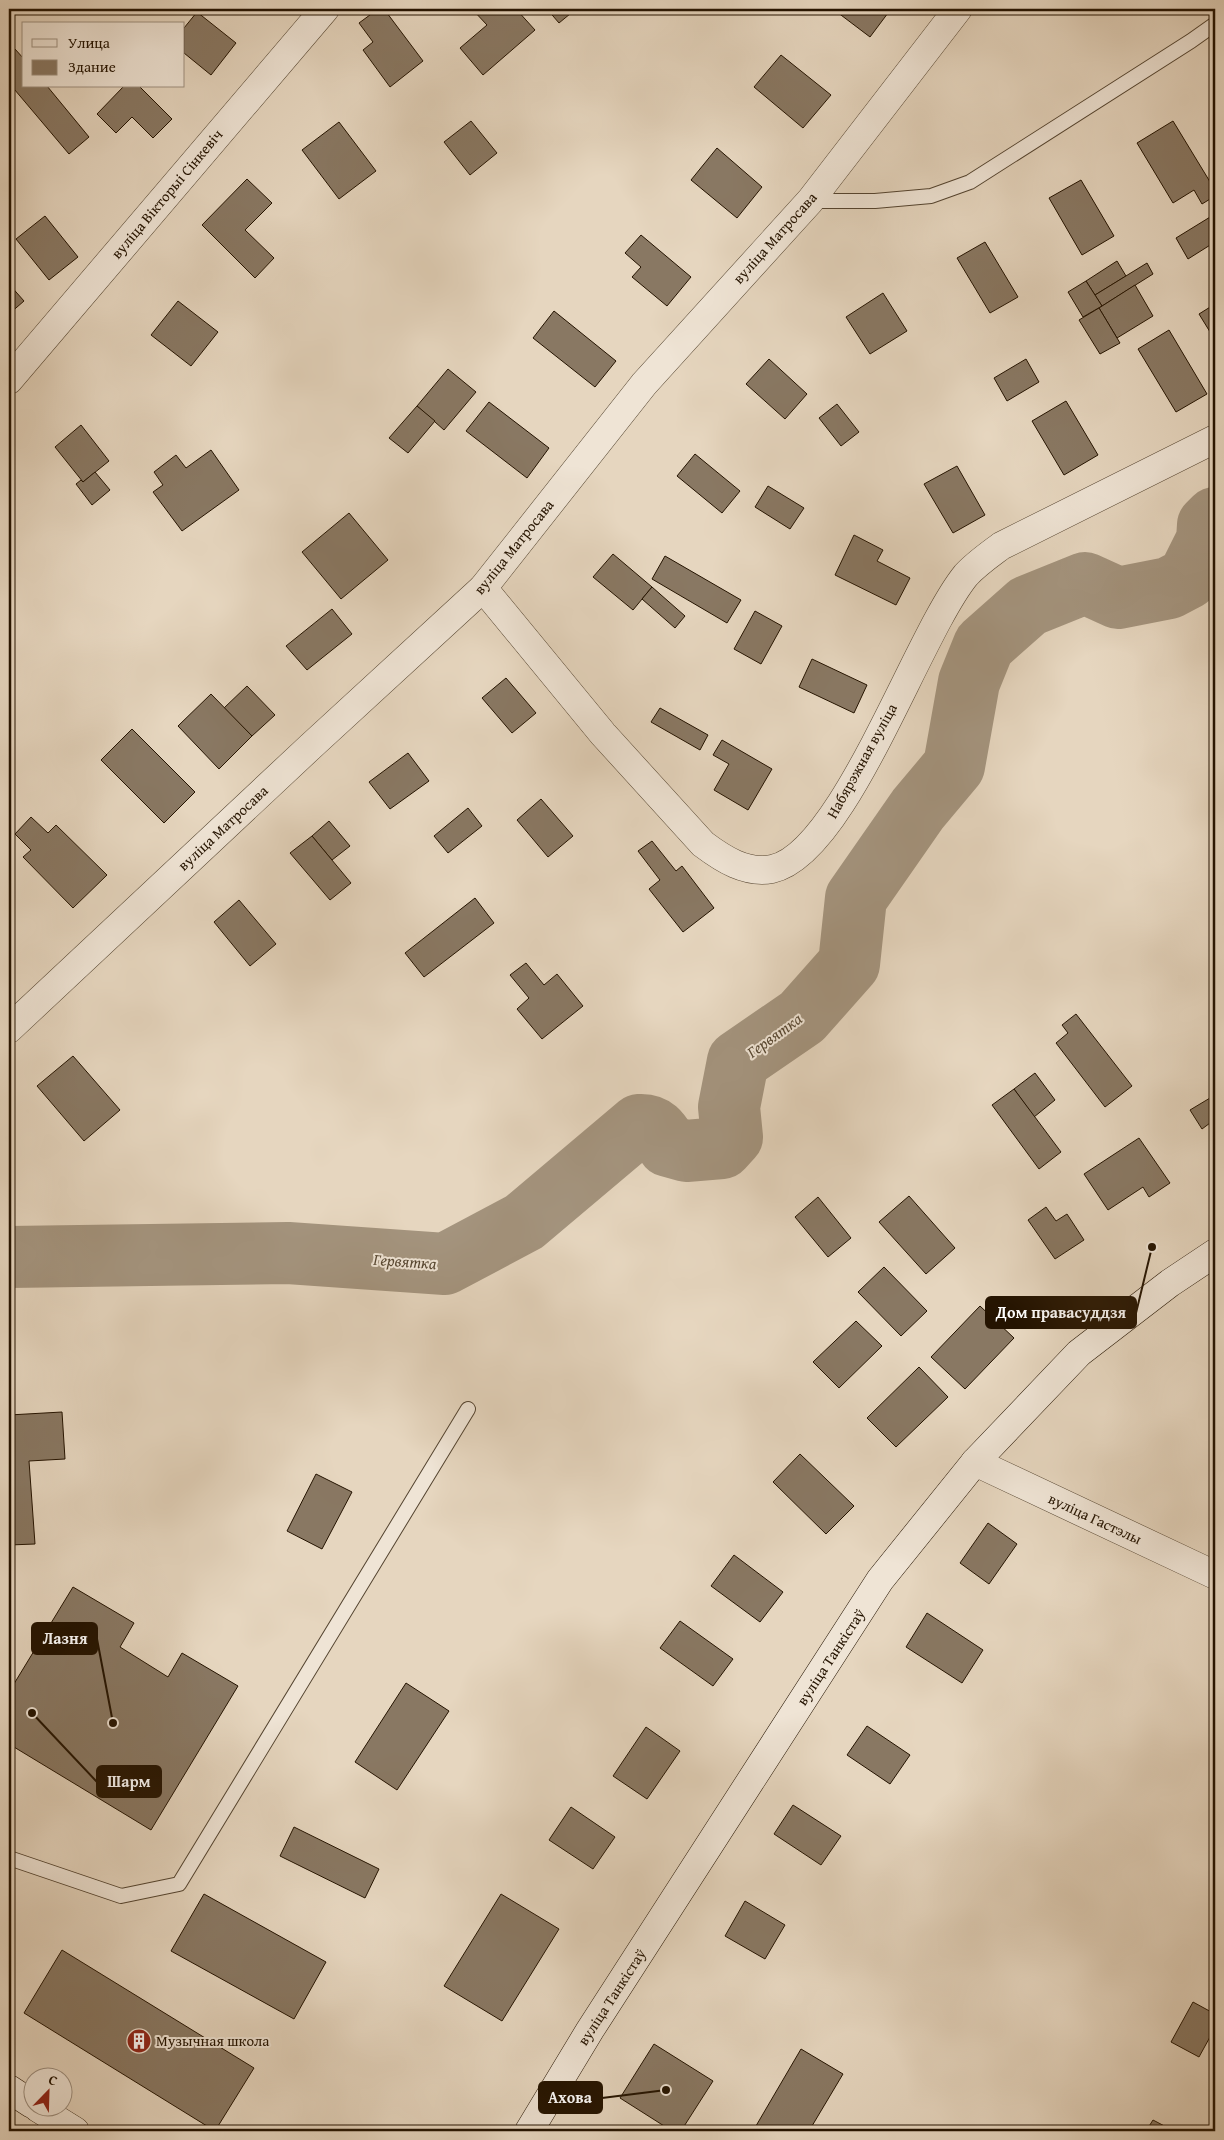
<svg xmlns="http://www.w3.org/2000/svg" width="1224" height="2140" viewBox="0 0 1224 2140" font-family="'Gentium Book Plus',serif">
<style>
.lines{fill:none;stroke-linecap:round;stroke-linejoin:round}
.river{stroke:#a4947e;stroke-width:62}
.building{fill:#897863;stroke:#241300}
.lane-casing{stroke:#544430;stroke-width:16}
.street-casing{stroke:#544430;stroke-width:29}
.secondary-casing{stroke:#241300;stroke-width:29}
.lane{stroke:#efe4d5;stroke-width:14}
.street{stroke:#efe4d5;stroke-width:28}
.secondary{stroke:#efe4d5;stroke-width:28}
.labels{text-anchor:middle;stroke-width:4;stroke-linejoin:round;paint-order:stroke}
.street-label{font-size:15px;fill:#241300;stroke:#efe4d5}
.poi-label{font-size:15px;fill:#241300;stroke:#efe4d5;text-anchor:start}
.water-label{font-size:16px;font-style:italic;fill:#574732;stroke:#efe4d5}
.leader{fill:none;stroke:#241300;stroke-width:2}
.callout-dot{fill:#241300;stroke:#efe4d5;stroke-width:2}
.callout{fill:#241300;stroke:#241300;stroke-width:2}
.callout-label{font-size:16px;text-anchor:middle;font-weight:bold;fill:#fff}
</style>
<rect width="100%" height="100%" fill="#e6d6bf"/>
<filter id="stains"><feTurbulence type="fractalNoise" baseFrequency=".004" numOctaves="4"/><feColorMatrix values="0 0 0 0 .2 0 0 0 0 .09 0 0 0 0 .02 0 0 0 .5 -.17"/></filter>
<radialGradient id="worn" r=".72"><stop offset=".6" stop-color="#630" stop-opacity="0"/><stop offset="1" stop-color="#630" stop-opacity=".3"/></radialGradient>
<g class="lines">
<!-- river -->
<path class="river" d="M9,1257L288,1253L445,1264L524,1222L639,1125C655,1124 660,1133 668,1146L686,1151L722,1148L732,1137L729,1107L738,1061L802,1017L849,964L856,898L918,809L954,766L969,682L984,645L1028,606L1085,583L1118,598L1169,588L1188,578L1207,540L1208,525L1215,518"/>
</g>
<!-- building -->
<g class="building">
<path d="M378,9H384L423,61L390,87L363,50L373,42L359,23Z"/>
<path d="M472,9H516L535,30L483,75L460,48L487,25Z"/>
<path d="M547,9H576L559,23Z"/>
<path d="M833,9H891L870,37Z"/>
<path d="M197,12L236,43L211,75L184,53V28Z"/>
<path d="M15,49L24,59V86H47L89,137L69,154L9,83V54Z"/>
<path d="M781,55L831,95L803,128L754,87Z"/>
<path d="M124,86H139L172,119L153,138L132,117L116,133L97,114Z"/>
<path d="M471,121L497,153L470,175L444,142Z"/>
<path d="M1173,121L1215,190V196L1202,204L1194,190L1173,203L1137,143Z"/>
<path d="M339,122L376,171L339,199L302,150Z"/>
<path d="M717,148L762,187L737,218L691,180Z"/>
<path d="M247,179L272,203L245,230L274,258L255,278L202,225Z"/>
<path d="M1081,180L1114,236L1082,255L1049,198Z"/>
<path d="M1215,214V242L1188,259L1176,238Z"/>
<path d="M45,216L78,257L49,280L16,239Z"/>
<path d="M641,235L691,277L667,306L632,277L641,267L625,253Z"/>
<path d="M985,242L1018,297L990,313L957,258Z"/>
<path d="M1117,261L1126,276L1095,295L1086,281Z"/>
<path d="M1147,263L1153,274L1102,306L1095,295Z"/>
<path d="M1086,281L1102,306L1083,317L1068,292Z"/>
<path d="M9,284L24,301L9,314Z"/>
<path d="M1135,285L1153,316L1117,338L1099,308Z"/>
<path d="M883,293L907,331L870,354L846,317Z"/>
<path d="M178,301L218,332L191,366L151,335Z"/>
<path d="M1215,304V340L1199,314Z"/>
<path d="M1099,308L1120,343L1100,354L1079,320Z"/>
<path d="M554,311L616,361L595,387L533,338Z"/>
<path d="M1169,330L1207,394L1176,412L1138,349Z"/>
<path d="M769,359L807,394L785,419L746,384Z"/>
<path d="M1026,359L1039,382L1007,401L994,378Z"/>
<path d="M448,369L476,392L444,430L417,406Z"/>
<path d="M1066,401L1098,455L1064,475L1032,421Z"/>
<path d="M489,402L549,448L527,478L466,431Z"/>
<path d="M837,404L859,432L841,446L819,418Z"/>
<path d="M417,406L435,421L408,453L389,438Z"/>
<path d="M81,425L109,461L83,482L55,447Z"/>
<path d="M211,450L239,490L182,531L153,492L163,485L154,472L176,455L186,468Z"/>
<path d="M695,454L740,491L722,513L677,476Z"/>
<path d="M957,466L985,515L953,533L924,484Z"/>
<path d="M95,472L110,490L92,505L76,484L81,480L83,482Z"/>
<path d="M768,486L804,508L790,529L755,507Z"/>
<path d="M349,513L388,560L341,599L302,552Z"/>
<path d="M854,535L883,550L877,561L910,578L896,605L835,575Z"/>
<path d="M613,554L652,587L633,610L593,577Z"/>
<path d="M665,556L741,600L727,623L652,579Z"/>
<path d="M652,587L685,616L675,628L642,599Z"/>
<path d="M332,609L352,634L307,670L286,646Z"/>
<path d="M755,611L782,626L761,664L734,649Z"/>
<path d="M812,659L867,685L854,713L799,687Z"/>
<path d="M506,678L536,713L512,733L482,698Z"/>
<path d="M247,686L275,715L252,736L224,708Z"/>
<path d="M211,694L252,736L219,769L178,726Z"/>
<path d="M660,708L708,735L700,750L651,722Z"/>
<path d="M132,729L195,792L164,823L101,760Z"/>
<path d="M722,740L772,769L748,810L714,790L729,764L713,755Z"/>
<path d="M408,753L429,781L390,809L369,782Z"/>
<path d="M541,799L573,836L548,857L517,820Z"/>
<path d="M468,808L482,826L448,853L434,836Z"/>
<path d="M31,817L48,833L56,825L107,875L73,908L23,857L31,850L15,834Z"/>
<path d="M329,821L350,846L332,860L312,836Z"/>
<path d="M312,836L351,883L330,900L290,853Z"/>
<path d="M652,841L676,871L682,866L714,908L683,932L649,889L660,880L638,851Z"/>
<path d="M475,898L494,923L424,977L405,953Z"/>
<path d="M239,900L276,944L250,966L214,922Z"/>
<path d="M526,963L544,985L557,974L583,1006L542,1039L517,1009L529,998L510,975Z"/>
<path d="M1076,1014L1132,1086L1105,1107L1056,1043L1068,1033L1062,1025Z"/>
<path d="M73,1056L120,1110L84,1141L37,1086Z"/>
<path d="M1035,1073L1055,1100L1034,1117L1014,1089Z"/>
<path d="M1014,1089L1061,1152L1039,1169L992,1105Z"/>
<path d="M1215,1095V1131L1210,1123L1202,1129L1190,1110Z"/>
<path d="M1139,1138L1170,1183L1149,1197L1143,1187L1108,1210L1084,1174Z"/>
<path d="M909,1196L955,1248L926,1274L879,1222Z"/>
<path d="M818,1197L851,1238L828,1257L795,1217Z"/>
<path d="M1046,1207L1056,1221L1067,1214L1084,1240L1055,1259L1028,1220Z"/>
<path d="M884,1267L927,1311L901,1336L858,1292Z"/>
<path d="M980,1306L1014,1338L965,1389L931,1357Z"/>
<path d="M856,1321L882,1346L839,1388L813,1362Z"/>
<path d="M919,1367L948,1397L896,1447L867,1418Z"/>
<path d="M62,1412L65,1459L29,1461L35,1544L9,1545V1415Z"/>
<path d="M800,1454L854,1506L826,1534L773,1482Z"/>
<path d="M316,1474L352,1492L322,1549L287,1531Z"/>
<path d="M988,1523L1017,1544L989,1584L960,1563Z"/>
<path d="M734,1555L783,1592L760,1622L711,1586Z"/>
<path d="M73,1587L134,1623L120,1647L168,1677L182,1653L238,1686L151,1830L9,1744V1692Z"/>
<path d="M927,1613L983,1650L962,1683L906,1647Z"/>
<path d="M680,1621L733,1659L713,1686L660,1648Z"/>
<path d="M406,1683L449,1711L397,1790L355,1762Z"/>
<path d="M867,1726L910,1755L890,1784L847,1755Z"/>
<path d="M646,1727L680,1751L647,1799L613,1776Z"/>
<path d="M793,1805L841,1836L821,1865L774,1834Z"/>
<path d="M571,1807L615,1837L593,1869L549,1840Z"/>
<path d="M294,1827L379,1869L365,1898L280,1856Z"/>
<path d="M204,1894L326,1962L294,2019L171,1951Z"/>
<path d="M501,1894L559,1929L502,2021L444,1986Z"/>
<path d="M745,1901L785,1925L765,1959L725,1936Z"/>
<path d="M62,1950L254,2068L215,2131L24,2013Z"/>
<path d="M1193,2002L1215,2014V2040L1210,2037L1199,2057L1171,2042Z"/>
<path d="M654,2044L713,2081L681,2131H672L620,2098Z"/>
<path d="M801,2049L843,2074L809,2131H753Z"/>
<path d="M1153,2120L1174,2131H1146Z"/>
</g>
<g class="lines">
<defs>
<g id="lane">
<path d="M810,201H875L931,196L970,182L1191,41L1215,24"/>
<path d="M9,1858L121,1896L179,1884L468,1409"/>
</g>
<g id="street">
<path d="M9,380L325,9"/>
<path d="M483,588L603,734L703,844C723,859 746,874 772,869C844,854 917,635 966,575C976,564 989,555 1001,546L1215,439"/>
<path d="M9,1029L310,747L483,588L644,384L810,201L958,9"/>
<path d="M975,1462L1215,1575"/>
</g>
<g id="secondary">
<path d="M9,2089L32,2104"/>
<path d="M38,2108L75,2131"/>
<path d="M529,2131L590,2030L880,1580L975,1462L1079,1353L1170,1283L1215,1253"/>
</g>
</defs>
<!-- lane casing -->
<use href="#lane" class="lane-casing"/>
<!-- street casing -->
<use href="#street" class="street-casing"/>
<!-- secondary casing -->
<use href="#secondary" class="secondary-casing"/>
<!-- lane -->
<use href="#lane" class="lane"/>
<!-- street -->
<use href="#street" class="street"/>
<!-- secondary -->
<use href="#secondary" class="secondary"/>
</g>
<!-- icons -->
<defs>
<symbol id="building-disc" viewBox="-11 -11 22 22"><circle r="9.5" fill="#8f2418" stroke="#efe4d5"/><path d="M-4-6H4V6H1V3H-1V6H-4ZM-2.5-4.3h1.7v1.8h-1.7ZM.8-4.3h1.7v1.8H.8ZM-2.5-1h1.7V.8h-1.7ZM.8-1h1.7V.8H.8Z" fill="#fff"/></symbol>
</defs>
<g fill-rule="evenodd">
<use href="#building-disc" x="125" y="2027" width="28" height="28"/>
</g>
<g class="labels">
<!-- street labels -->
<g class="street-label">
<text transform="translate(167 194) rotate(-50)" y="5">вуліца Вікторыі Сінкевіч</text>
<text transform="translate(775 238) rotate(-48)" y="5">вуліца Матросава</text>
<text transform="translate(514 547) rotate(-51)" y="5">вуліца Матросава</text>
<text transform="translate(862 761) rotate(-61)" y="5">Набярэжная вуліца</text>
<text transform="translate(223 828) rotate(-43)" y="5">вуліца Матросава</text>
<text transform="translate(1095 1519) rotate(25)" y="5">вуліца Гастэлы</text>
<text transform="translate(831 1657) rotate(-57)" y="5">вуліца Танкістаў</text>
<text transform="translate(612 1997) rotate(-57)" y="5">вуліца Танкістаў</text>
</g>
<!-- poi labels -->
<g class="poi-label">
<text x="156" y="2046">Музычная школа</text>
</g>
<!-- water labels -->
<g class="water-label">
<text transform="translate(774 1035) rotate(-36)" y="6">Гервятка</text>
<text transform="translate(405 1261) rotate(4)" y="6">Гервятка</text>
</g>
</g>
<!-- callouts -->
<path class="leader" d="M1152 1247L1136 1313M113 1723L97 1639M32 1713L97 1782M666 2090L602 2098"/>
<g class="callout-dot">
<circle cx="1152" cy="1247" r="5"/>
<circle cx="113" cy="1723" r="5"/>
<circle cx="32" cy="1713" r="5"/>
<circle cx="666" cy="2090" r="5"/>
</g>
<g class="callout">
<rect x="986" y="1297" width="150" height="31" rx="5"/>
<rect x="32" y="1623" width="65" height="31" rx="5"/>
<rect x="97" y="1766" width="64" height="31" rx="5"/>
<rect x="539" y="2082" width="63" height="31" rx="5"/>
</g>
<g class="callout-label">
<text x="1061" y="1318">Дом правасуддзя</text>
<text x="65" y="1644">Лазня</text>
<text x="129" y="1787">Шарм</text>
<text x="570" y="2103">Ахова</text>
</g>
<!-- margin -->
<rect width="1224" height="2140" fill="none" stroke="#e6d6bf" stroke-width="30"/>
<rect x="10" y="10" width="1204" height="2120" fill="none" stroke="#241300" stroke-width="2.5"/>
<rect x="15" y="15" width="1194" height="2110" fill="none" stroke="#241300"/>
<!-- legend -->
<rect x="22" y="22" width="162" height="65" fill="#efe4d5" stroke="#9e9080"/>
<rect x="32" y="39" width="25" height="8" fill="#efe4d5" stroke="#9e9080"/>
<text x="68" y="48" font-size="15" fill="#241300">Улица</text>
<rect x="32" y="60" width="25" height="15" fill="#897863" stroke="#9e9080"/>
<text x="68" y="72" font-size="15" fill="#241300">Здание</text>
<!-- north arrow -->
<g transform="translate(48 2092) rotate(23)"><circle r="24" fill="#efe4d5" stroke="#9e9080"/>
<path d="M0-4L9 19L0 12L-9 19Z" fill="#8f2418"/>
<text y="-8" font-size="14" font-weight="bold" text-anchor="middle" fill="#241300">С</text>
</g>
<rect width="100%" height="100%" filter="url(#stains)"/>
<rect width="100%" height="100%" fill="url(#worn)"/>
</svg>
